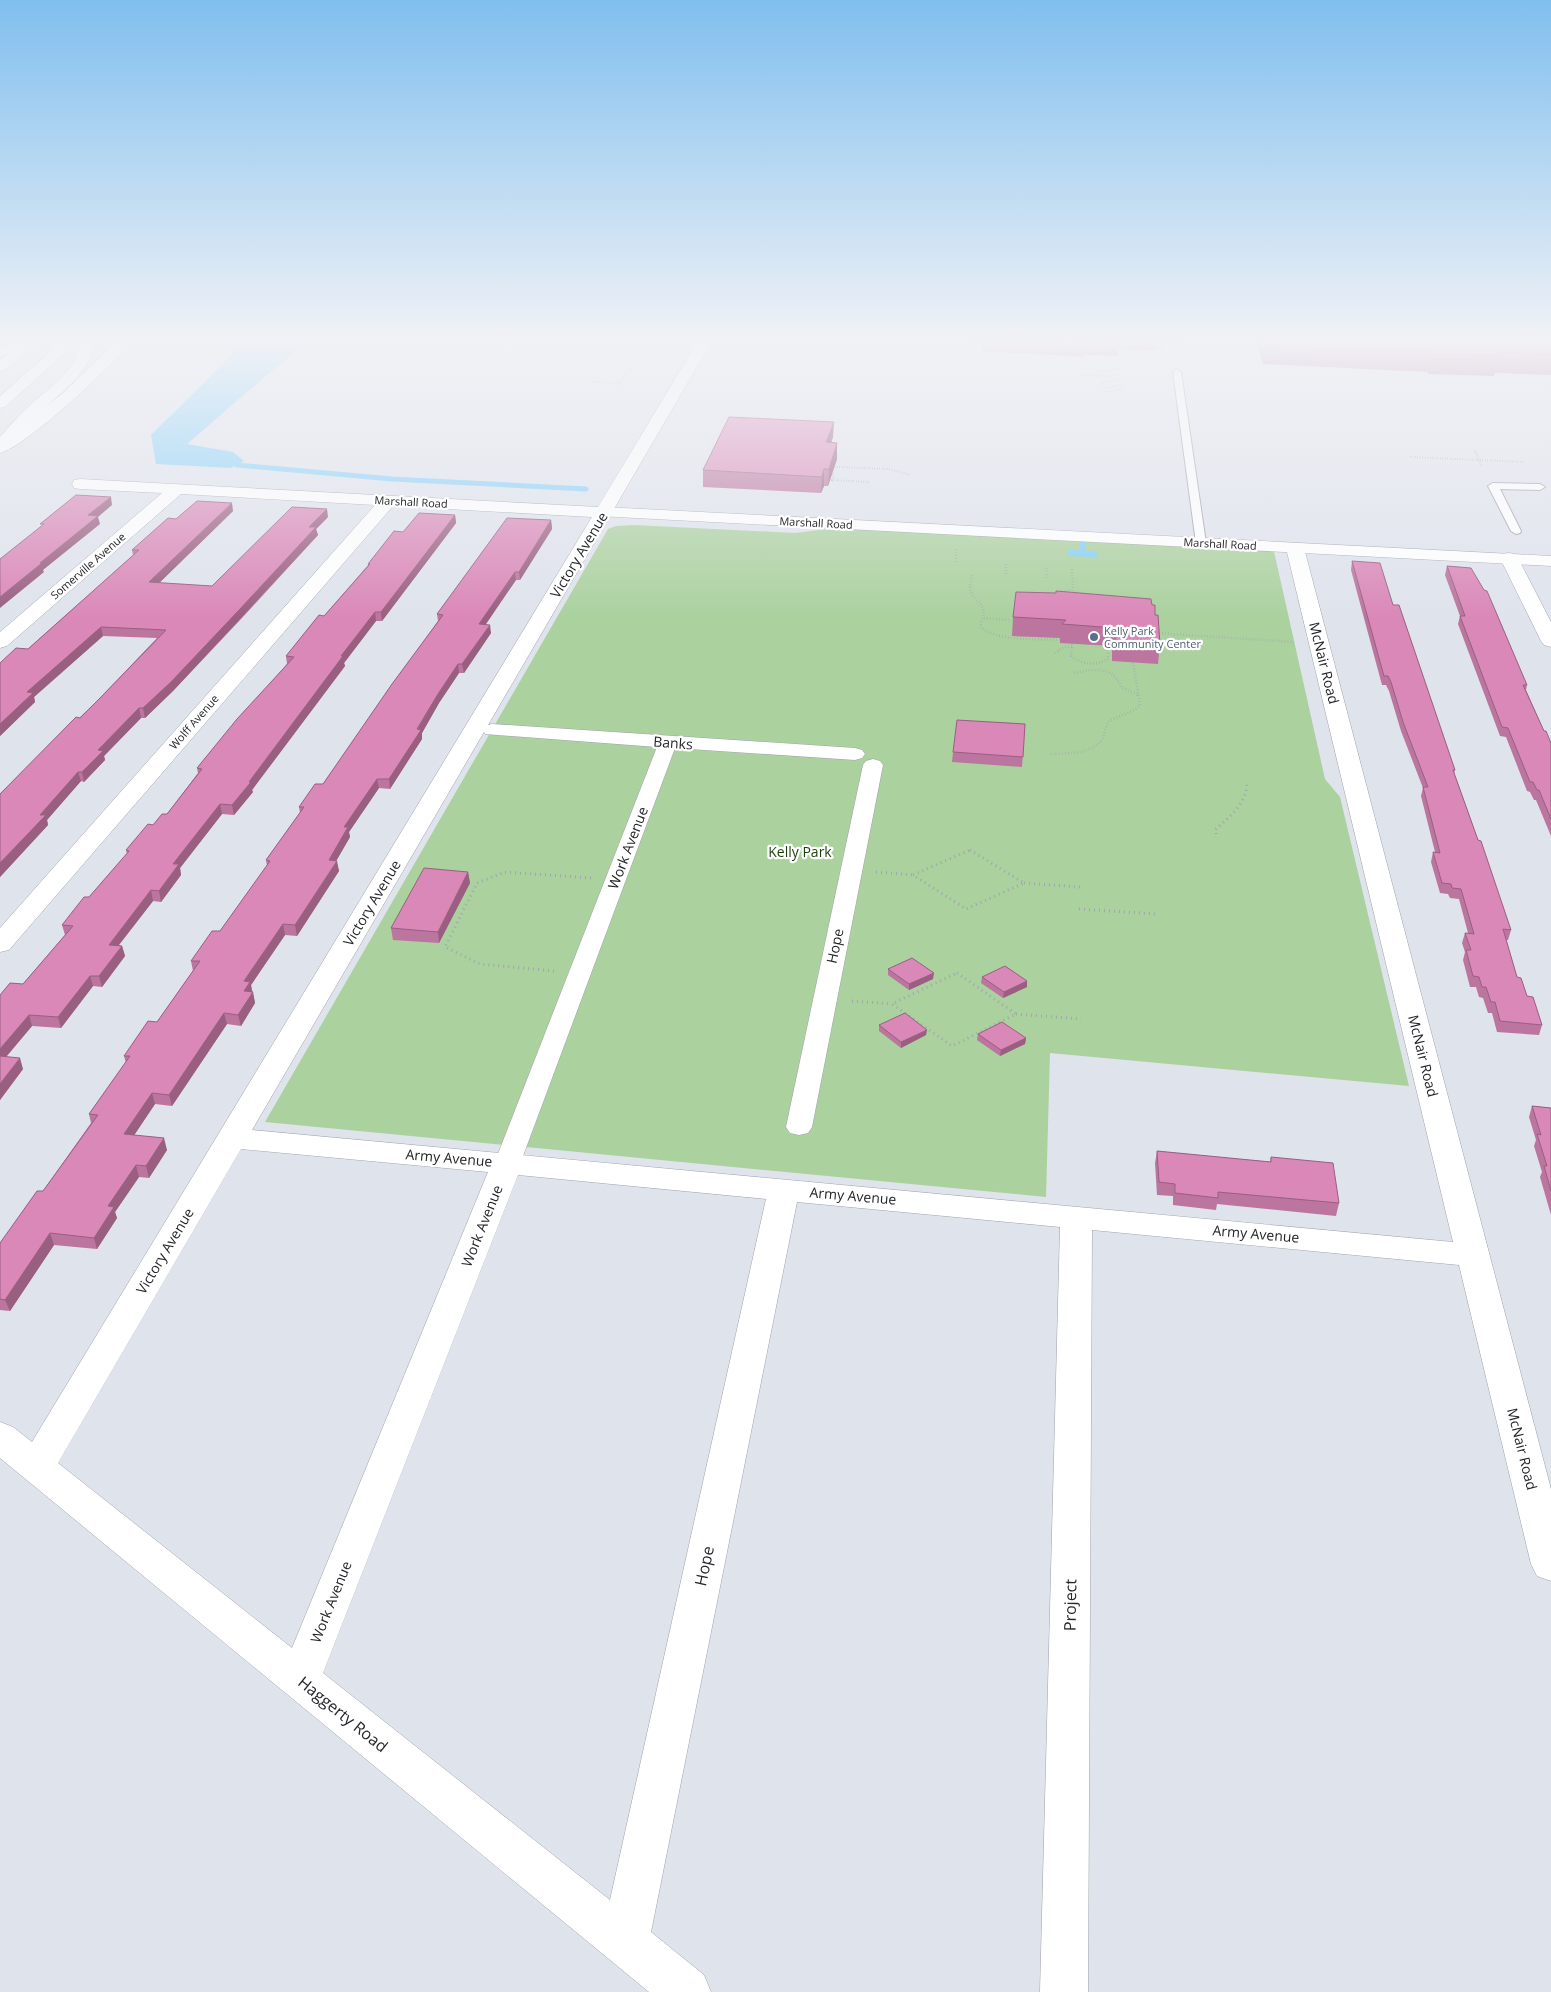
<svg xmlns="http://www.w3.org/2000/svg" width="1551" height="1992" viewBox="0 0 1551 1992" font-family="'Open Sans',sans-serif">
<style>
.green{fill:#abd19f}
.water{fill:#85cff8}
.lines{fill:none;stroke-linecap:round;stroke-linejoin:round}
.stream-far1{stroke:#85cff8;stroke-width:5}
.stream{stroke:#85cff8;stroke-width:6}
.service-casing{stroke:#9fa3ab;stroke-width:2}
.pedestrian-casing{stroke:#9fa3ab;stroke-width:1}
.minor-casing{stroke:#9fa3ab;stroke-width:1}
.tertiary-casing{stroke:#9fa3ab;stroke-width:1}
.secondary-casing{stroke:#9fa3ab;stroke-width:1}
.motorway-casing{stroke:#9fa3ab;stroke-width:1}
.path-far2{stroke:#a2a5ad;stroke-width:2;stroke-dasharray:0.5 2;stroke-linecap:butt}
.path-far1{stroke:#a2a5ad;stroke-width:2.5;stroke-dasharray:0.5 2.5;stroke-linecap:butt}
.path{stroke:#a2a5ad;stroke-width:3;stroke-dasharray:1 4;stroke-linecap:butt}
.service{fill:#fff;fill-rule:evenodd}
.pedestrian{fill:#fff;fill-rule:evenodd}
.minor{fill:#fff;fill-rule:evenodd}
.tertiary{fill:#fff;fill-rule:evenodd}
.secondary{fill:#fff;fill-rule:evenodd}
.motorway{fill:#fff;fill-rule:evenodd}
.wall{fill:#bb759e}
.shaded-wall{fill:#995f81}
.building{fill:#da88b8;stroke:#995f81}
.service-dot{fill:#5c6f8a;stroke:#fff;stroke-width:2}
.labels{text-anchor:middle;stroke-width:4.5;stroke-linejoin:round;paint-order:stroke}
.far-street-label{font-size:11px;fill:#25262a;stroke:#fff}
.far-service-label{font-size:11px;fill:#4e5e75;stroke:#fff;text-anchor:start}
.street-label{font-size:14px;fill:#25262a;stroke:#fff}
.park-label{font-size:14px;fill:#1b3f0c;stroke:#fff}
.near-street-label{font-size:16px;fill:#25262a;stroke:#fff}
</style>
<rect width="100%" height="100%" fill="#dfe3ec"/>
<!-- green -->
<path class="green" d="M634,525L795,533L857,525L1273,547L1325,779L1340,797L1409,1086L1050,1053L1046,1197L265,1122L608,529L616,526Z"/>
<!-- water -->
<path class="water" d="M223,339H309L187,444L233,452L244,461L231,468L156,464L151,435L233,354Z"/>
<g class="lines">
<!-- stream-far1 -->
<path class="stream-far1" d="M237,465L392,479L586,489"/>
<!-- stream -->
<g class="stream">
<path d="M1082,537V553"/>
<path d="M1070,553L1095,554"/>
</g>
<defs>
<g id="service">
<path d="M789,339H797L792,343L788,341Z"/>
<path d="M1177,369L1181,372L1206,543L1201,546L1196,543L1173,372Z"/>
<path d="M1493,483L1540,484L1545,487L1540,490L1500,489L1521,531L1520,533L1516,534L1511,531L1488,486Z"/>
</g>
<g id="pedestrian">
<path d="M492,724L855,748L862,750L865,754L862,758L855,760L675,748L520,1164L516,1170L507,1173L498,1170L494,1164L657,747L485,734L483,730L485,726Z"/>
<path d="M873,759L880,761L883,765L812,1127L808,1133L799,1135L790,1133L786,1127L863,765L866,761Z"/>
</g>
<g id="minor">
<path d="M699,339H713L252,1130L1453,1242L1286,548L1289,544L1295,543L1301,544L1304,548L1551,1489V1581L1537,1576L1531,1564L1459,1265L1092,1230L1088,1992H1040L1060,1227L797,1202L651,1932L704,1975L711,1992H649L0,1458V1422L13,1427L32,1442L592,517L393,506L9,950L0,952V928L375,505L181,494L7,646L0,648V632L162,493L80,489L74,488L72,484L74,480L80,479L598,507ZM241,1149L488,1172L292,1648L58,1463ZM518,1175L766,1199L610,1900L323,1673Z"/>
<path d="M1509,553L1515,554L1518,558L1551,622V647L1544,645L1541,641L1500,558L1503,554Z"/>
</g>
<path id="tertiary" d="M604,507L1551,556V566L598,516L595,512L598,508Z"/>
<g id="secondary">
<path d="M17,339H34L32,342L0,357V348Z"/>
<path d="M80,339H94C92,374 60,392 37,415C26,425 16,438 6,449L0,451V437C9,427 17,417 27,408C49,387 78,372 80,339Z"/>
</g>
<g id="motorway">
<path d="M0,339H8L6,342L0,343Z"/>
<path d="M28,339H43L5,370L0,371V360Z"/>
<path d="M65,339H80L5,407L0,408V396Z"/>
<path d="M119,339H133C115,364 27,446 0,453V441L62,394Z"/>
</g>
</defs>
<!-- service casing -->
<use href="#service" class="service-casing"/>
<!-- pedestrian casing -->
<use href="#pedestrian" class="pedestrian-casing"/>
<!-- minor casing -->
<use href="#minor" class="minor-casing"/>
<!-- tertiary casing -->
<use href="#tertiary" class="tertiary-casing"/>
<!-- secondary casing -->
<use href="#secondary" class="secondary-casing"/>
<!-- motorway casing -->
<use href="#motorway" class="motorway-casing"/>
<!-- path-far2 -->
<g class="path-far2">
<path d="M583,360L588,354"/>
<path d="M1101,371L1121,368"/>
<path d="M1080,375L1109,376L1122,373"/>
<path d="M592,382L619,383"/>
<path d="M1101,383L1122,379"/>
<path d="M618,385L634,362"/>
<path d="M1102,389L1123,385"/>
<path d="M1102,393L1123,389"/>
<path d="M1475,451L1482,466"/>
<path d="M1410,457L1525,462"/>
<path d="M831,480L869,482"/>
<path d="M832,481L834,475L830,471L837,467L889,469L911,475"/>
</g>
<!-- path-far1 -->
<g class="path-far1">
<path d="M956,549V562"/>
<path d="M1006,564V576"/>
<path d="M1072,569L1073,590"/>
<path d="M972,575C971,579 970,584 970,587C972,606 991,598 980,627C1001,643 1036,638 1062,640"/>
<path d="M1046,578L1047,566"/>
<path d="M1070,590L1082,594L1073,598L1063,595L1062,592Z"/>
<path d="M984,618L1011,620"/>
<path d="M1156,633L1294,642"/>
<path d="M1072,644L1071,656C1082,665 1095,666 1108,659L1107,642"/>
<path d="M1055,653L1064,647H1072"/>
<path d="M1074,673C1094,669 1112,665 1121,687L1138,695"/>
<path d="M1050,754C1066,753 1092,755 1102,739C1105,734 1105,727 1109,721L1134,710L1140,705L1133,662"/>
</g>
<!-- path -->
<g class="path">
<path d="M1216,834L1215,830C1230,816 1247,804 1247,782"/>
<path d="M970,850L1024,883L966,909L913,875Z"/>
<path d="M876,872L913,875"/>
<path d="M1024,883L1080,887"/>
<path d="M1079,909L1157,914"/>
<path d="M554,971L480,964L445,947L477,883L505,872L591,878"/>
<path d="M957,973L1016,1014L952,1046L892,1004Z"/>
<path d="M852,1001L892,1004"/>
<path d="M1016,1014L1081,1019"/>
</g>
<!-- service -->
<use href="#service" class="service"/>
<!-- pedestrian -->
<use href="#pedestrian" class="pedestrian"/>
<!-- minor -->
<use href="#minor" class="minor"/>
<!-- tertiary -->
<use href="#tertiary" class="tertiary"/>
<!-- secondary -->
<use href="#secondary" class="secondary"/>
<!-- motorway -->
<use href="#motorway" class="motorway"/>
</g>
<!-- wall -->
<g class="wall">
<path d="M958,339H1186L1185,346L1163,345L1162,350L1155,349V351L1118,350V356L1085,355V357L982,351L983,344L958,343Z"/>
<path d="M1255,339H1551V375L1495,373L1494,376L1428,374V372L1263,364Z"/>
<path d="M833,437L831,443L837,459L828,486H824L821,493L703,487V470Z"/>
<path d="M233,511L159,583L212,586L328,517L316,529L318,535L242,618L173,691L145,718H141L104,756L105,760L84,782L81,781L47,820L48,825L0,877V794L100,698L157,638L103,636L34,697L35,702L0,736L28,649L133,555L132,550L176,519Z"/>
<path d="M455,515L456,523L382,621H376L344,663L345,666L252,790L253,792L234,815L222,814L180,868L181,875L161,902L153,901L119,945L122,946L125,956L102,987L93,986L61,1028L32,1026L6,1057L23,1069L0,1100V995L23,984L65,935L62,925L89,897L127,854L126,850L153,825L167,814L198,773L197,768L287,664L286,656L324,616L368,565V564L403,532Z"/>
<path d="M551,520L552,529L520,580H516L485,624L491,633L464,673H459L439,703L422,733V739L390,789L379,788L349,832L350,837L336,861L339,871L297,936L285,935L251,985L255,1003L241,1026L227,1024L172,1106L155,1104L134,1135L167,1150L149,1178L139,1177L115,1212L117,1218L97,1249L54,1245L10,1311L0,1310V1243L43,1191L91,1123L89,1114L126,1063L124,1056L157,1022L193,971L191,961L220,931L267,866L266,860L300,813L299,807L323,784L438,621L437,614Z"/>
<path d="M1352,561L1393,605L1455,770L1454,773L1478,840L1511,930L1508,940H1506L1517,977L1542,1025L1539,1035L1497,1032L1492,1013H1488L1483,998L1479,997L1476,987H1470L1463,960L1465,952L1462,943L1465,933H1468L1459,899L1450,898L1448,894L1440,893L1431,862L1433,852H1435L1421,796L1423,788L1401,731L1389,691L1386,685H1382L1351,570Z"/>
<path d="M1447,566L1527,685L1526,690L1544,731L1551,743V836L1536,800H1534L1530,792L1527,791L1506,737L1500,736L1458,624L1460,616L1445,575Z"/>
<path d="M1152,605L1155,615L1160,645L1158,664L1112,661V646L1060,643V638L1012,636L1013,617Z"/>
<path d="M1025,724L1022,767L952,762L953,752Z"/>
<path d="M468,872L470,883L439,943L393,940L391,928Z"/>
<path d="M888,969L933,979L909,990L888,975Z"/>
<path d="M982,977L1027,981V987L1003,998L981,983Z"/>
<path d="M879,1025L926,1035L901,1048L879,1031Z"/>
<path d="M978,1034L1026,1038L1025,1044L1000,1056L977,1040Z"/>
<path d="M1532,1106L1551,1108V1215L1540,1177L1542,1172L1534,1146L1536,1140L1529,1117Z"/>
<path d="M1157,1151L1270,1162L1271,1157L1339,1203L1336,1216L1217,1204L1216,1210L1173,1205V1196L1157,1195L1155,1163Z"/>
</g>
<!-- shaded-wall -->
<g class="shaded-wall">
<path d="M834,422L833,437L826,458V442Z"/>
<path d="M837,443V459L828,486L829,469Z"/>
<path d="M824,469V486L821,493L822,477Z"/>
<path d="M111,497L112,505L98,517L100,524L43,570L44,572L0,608V597L40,563L88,515Z"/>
<path d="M232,503L233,511L151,591L149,582Z"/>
<path d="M327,509L328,517L316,529L318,535L173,691L145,718L143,708L309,527Z"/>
<path d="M455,515L456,523L382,621L381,612Z"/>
<path d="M551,520L552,529L520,580L519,572Z"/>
<path d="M515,572L516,580L480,633L479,624Z"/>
<path d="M375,612L376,621L344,663L345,666L252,790L253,792L234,815L232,805L341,656Z"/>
<path d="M490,625L491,633L464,673L462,664Z"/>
<path d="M101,627L103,636L34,697L35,702L0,736V724L27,692Z"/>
<path d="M458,664L459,673L439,703L422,733V739L390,789L389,779L438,694Z"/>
<path d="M139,708L141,718L104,756L105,760L84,782L82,772L98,750Z"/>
<path d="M78,772L81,781L47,820L48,825L0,877V863L40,815Z"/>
<path d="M377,779L379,788L349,832L350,837L331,870L329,860L344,827Z"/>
<path d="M220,804L222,814L180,868L181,875L161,902L159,891L173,864Z"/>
<path d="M337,861L339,871L297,936L295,925Z"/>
<path d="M468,872L470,883L439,943L438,932Z"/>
<path d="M151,890L153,901L111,955L109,945Z"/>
<path d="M283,924L285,935L251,985L252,993L244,991V981Z"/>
<path d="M122,946L125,956L102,987L99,976Z"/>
<path d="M934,973L933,979L909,990V984Z"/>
<path d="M90,976L93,986L61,1028L58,1017Z"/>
<path d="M1027,981V987L1003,998L1004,992Z"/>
<path d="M253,992L255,1003L241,1026L238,1015Z"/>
<path d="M224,1013L227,1024L172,1106L169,1095Z"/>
<path d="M29,1015L32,1026L0,1064V1049Z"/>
<path d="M927,1030L926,1035L901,1048V1042Z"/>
<path d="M1026,1038L1025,1044L1000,1056L1001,1050Z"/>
<path d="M20,1058L23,1069L0,1100V1084Z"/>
<path d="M152,1093L155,1104L127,1146L124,1134Z"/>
<path d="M164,1138L167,1150L149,1178L146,1166Z"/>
<path d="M136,1165L139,1177L115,1212L117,1218L97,1249L94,1238L108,1206Z"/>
<path d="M50,1233L54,1245L10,1311L5,1300Z"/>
</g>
<!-- building -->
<g class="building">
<path d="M1020,339H1119V342L1087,340L1086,343Z"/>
<path d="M1265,339H1551V354L1497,352L1499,355L1433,354L1432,352L1266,344Z"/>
<path d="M729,417L834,422L826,442L837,443L829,469H824L822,477L703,470Z"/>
<path d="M76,495L111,497L88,515L98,516L40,563H42L0,597V559L44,524H40Z"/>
<path d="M197,501L232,503L149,582L212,586L292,507L327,509L309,527H316L240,609L171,682L143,708H139L98,750L103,751L82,772H78L40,815H46L0,863V794L76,717L80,718L100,698L166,630L101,627L27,692L33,693L0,724V663L16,648L28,649L139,550H132L168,518L176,519Z"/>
<path d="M419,513L455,515L381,612H375L341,656H343L249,782H251L232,805L220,804L173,864H179L159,891L151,890L109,945L122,946L99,976H90L58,1017L29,1015L0,1049V995L10,983L23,984L73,926L62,925L84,897H89L129,851L126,850L148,824L153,825L162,814H167L202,769L197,768L237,719L294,657L286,656L319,615L324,616L370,564H368L394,531L403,532Z"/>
<path d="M507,518L551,520L519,572H515L479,624L490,625L462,664H458L438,694L417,729L421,730L389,779H377L344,827H348L329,860L337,861L295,925L283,924L244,981L250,982L244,991L253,992L238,1015L224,1013L169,1095L152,1093L124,1134L164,1138L146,1166L136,1165L108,1206L114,1207L94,1238L50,1233L5,1300L0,1299V1243L37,1191H43L98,1115L89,1114L130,1056H124L148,1021L157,1022L200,961H191L212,931H220L270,861L266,860L304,807H299L315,784H323L392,684L443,615L437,614Z"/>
<path d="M1352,561L1380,563L1393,605H1399L1455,770H1453L1478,840L1481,841L1511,930L1503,929L1517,977L1521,978L1527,996L1533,997L1542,1025L1500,1021L1495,1002H1491L1486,987H1482L1479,977L1473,976L1466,950H1471L1465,933L1474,934L1461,889L1452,888L1451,884L1442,883L1433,852L1440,853L1423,787H1428L1403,722L1391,682L1388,676H1384Z"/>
<path d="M1447,566L1471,568L1484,590L1487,591L1527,685H1523L1544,731H1546L1551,743V819L1539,790H1537L1533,782H1530L1508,728L1502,727L1460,616H1465Z"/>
<path d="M1056,591L1151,599L1152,605H1155V615H1158L1160,645L1115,642V628L1062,624L1066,620L1013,617L1016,592L1056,593Z"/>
<path d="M957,720L1025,724L1023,757L953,752Z"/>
<path d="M424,868L468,872L438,932L391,928Z"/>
<path d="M912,958L934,973L909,984L888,969Z"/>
<path d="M1005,966L1027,981L1004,992L982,977Z"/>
<path d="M905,1013L927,1030L901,1042L879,1025Z"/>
<path d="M1002,1022L1026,1038L1001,1050L978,1034Z"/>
<path d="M0,1056L20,1058L0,1084Z"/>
<path d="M1532,1106L1551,1108V1191L1544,1166H1547L1537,1134L1541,1135Z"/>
<path d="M1157,1151L1271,1162V1157L1333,1163L1339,1203L1218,1192V1198L1175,1193V1184L1159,1182Z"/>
</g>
<!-- sky -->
<linearGradient id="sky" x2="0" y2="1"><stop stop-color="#80bfee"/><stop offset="0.55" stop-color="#f1f2f6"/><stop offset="1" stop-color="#f1f2f6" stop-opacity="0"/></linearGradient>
<rect width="1551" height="618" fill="url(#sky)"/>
<!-- markers -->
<circle class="service-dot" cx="1094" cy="637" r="5"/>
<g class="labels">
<!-- far-street labels -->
<g class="far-street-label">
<text transform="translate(411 502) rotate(3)" y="4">Marshall Road</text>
<text transform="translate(816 523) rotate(3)" y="4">Marshall Road</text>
<text transform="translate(1220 544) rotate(3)" y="4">Marshall Road</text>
<text transform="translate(88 566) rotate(-41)" y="4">Somerville Avenue</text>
<text transform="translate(194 722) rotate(-49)" y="4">Wolff Avenue</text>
</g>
<!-- far-service labels -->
<g class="far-service-label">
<text x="1104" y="635">Kelly Park<tspan x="1104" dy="13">Community Center</tspan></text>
</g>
<!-- street labels -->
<g class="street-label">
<text transform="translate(579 555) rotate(-59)" y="5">Victory Avenue</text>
<text transform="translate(1324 663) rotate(76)" y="5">McNair Road</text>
<text transform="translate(673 743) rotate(4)" y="5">Banks</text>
<text transform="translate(628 848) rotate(-69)" y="5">Work Avenue</text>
<text transform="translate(372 903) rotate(-59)" y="5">Victory Avenue</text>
<text transform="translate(835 946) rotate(-78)" y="5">Hope</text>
<text transform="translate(1423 1056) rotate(76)" y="5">McNair Road</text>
<text transform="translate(449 1158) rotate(5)" y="5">Army Avenue</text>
<text transform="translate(853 1196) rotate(5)" y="5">Army Avenue</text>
<text transform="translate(482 1226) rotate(-68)" y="5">Work Avenue</text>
<text transform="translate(1256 1234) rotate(5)" y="5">Army Avenue</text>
<text transform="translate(165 1251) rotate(-59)" y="5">Victory Avenue</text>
<text transform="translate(1522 1449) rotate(76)" y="5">McNair Road</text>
<text transform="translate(331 1602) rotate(-68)" y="5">Work Avenue</text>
</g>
<!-- park labels -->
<g class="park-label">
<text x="800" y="857">Kelly Park</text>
</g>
<!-- near-street labels -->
<g class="near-street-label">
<text transform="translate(704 1566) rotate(-78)" y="6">Hope</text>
<text transform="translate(1070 1605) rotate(-89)" y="6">Project</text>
<text transform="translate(343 1714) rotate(39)" y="6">Haggerty Road</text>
</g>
</g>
</svg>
